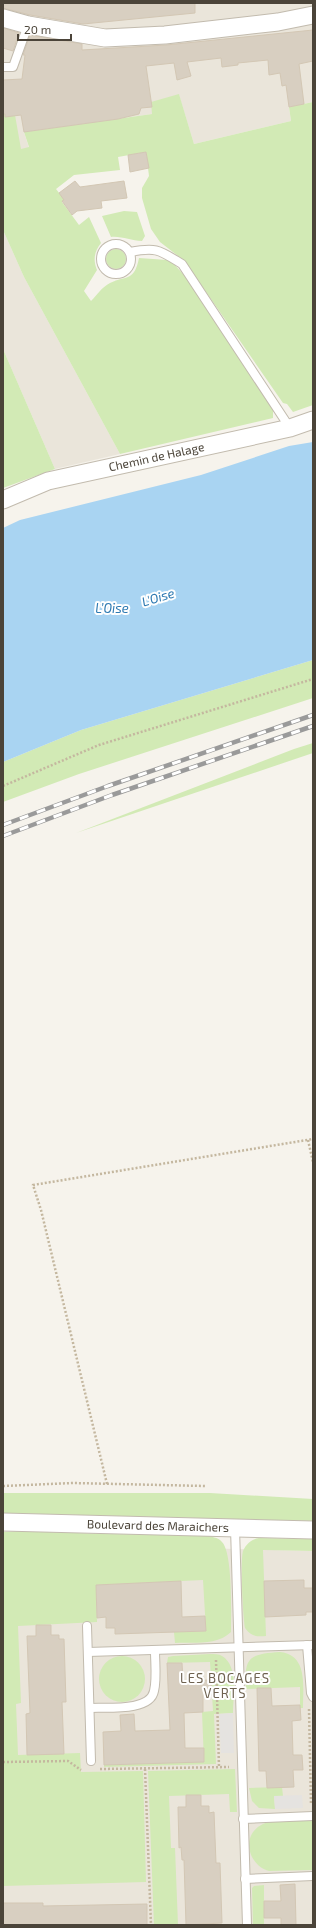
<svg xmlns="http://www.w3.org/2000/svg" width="316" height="1928" viewBox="0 0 316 1928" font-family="'Exo 2',sans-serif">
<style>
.residential{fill:#eae5da}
.green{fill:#d2eab5}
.parking{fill:#e5e3e0}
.water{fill:#a9d4f2}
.building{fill:#d8cfc1;stroke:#d3c7b4}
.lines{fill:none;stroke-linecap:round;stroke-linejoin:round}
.lane-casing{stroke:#c2bbae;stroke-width:10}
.street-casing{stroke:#c2bbae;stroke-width:19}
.path{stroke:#c4b79f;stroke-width:2.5;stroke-dasharray:2 2;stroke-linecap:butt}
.lane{stroke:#fff;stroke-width:8}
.street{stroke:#fff;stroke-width:17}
.rail-casing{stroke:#9a9a9a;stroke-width:4.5}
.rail{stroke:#fff;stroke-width:3;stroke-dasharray:9;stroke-linecap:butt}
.labels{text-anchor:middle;stroke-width:4;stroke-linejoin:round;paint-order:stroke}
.street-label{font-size:12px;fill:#4b4439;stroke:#fff}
.water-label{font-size:13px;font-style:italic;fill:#2e7ab2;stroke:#fff}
.neighbourhood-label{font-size:13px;letter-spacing:1px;fill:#6e6250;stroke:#fff}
</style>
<rect width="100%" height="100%" fill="#f6f3ec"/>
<!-- residential -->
<g class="residential">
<path d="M3,3H313V102L289,107L291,121L194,144L179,95L152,114L24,132L29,148L3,161Z"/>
<path d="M3,230L24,277L120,454L55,469L3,349Z"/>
<path d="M3,1543L313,1551V1925H3Z"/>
</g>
<!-- green -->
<g class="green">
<path d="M179,94L194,144L291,121L289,107L313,102V405L293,412L287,404L283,403L197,279L182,259L160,242L151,229L142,198V188L149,176L146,152L118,157L120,170L74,175L56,189L64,199L62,202L79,225L89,217L101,243C94,252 93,260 97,270L84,291L91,301C97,295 102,287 110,283C127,275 134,282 139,258L167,260L173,263L184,275L205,303L275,409L273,412V418L120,454L24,277L3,230V114H5V117L15,115L21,149L29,147L24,132L152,114L151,102Z"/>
<path d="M124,211L137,212L145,236L142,241C131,241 122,236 111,237L102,216Z"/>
<circle cx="116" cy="259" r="10"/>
<path d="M3,349L55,469L3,488Z"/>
<path d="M313,660V698L79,774L3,802V762L81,730Z"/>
<path d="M313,743V753L76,833L294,749Z"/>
<path d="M3,1493H210L313,1499V1521L3,1513Z"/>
<path d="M22,1531L105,1534L205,1535C211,1537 218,1537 222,1542C233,1553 231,1615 231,1632C217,1646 193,1642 175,1643L174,1632L206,1631L203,1580L96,1585L97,1622L18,1626L21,1703L16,1704L18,1755L80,1753L81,1772L143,1771L146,1882L3,1886V1532Z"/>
<path d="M259,1538L313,1539V1551L263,1550L266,1636C256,1637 251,1636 245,1628C243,1616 240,1562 243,1551C246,1544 252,1539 259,1538Z"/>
<path d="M280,1652C308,1655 303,1686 303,1708H300V1687L246,1689C244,1658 248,1654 280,1652Z"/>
<path d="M210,1654C214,1654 219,1654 222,1656C239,1666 233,1697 233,1713L214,1714L216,1764L104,1767V1765L204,1762L202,1712L213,1711L210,1662L167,1663L168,1657L173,1656Z"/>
<circle cx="122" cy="1679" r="23"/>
<path d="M235,1769L237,1812H230L229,1794L169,1796L171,1848H175L178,1925H154L148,1771Z"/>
<path d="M282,1787L283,1796H274L275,1809L259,1808L252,1801L249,1788Z"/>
<path d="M313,1821V1870L269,1871C248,1865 240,1835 263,1824C274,1819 300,1821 313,1821Z"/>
<path d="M264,1885V1925H253L252,1888L254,1886Z"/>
</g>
<!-- parking -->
<g class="parking">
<path d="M233,1713L234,1753H221L219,1714Z"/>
<path d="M302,1795L303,1808L275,1809L274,1796Z"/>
</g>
<!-- water -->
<path class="water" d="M313,442V660L81,730L3,762V528L20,520L201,475L289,446Z"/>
<!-- building -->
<g class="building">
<path d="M3,3H195V13L83,24L30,15L3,8Z"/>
<path d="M3,28L19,33L13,51L3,48Z"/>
<path d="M313,30V61L299,64L304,104L289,107L286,85L282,86L280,73L269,75L268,60L238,63V65L222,67L221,58L187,62L191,76L177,80L174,63L146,66L152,107L141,108L139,114L118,119L24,132L21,115L5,117V114H3V80L22,79L25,55H23L30,35L82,44V50L166,45Z"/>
<path d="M146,152L149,168L130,172L128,155Z"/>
<path d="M75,181L80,187L124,181L127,198L101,201L102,208L77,211L72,215L62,201L64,200L59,193Z"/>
<path d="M304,1580V1588H313V1612H306V1615L265,1617L264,1581Z"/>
<path d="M181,1581L182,1617L205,1616L206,1631L115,1634V1628H106V1617L97,1618L96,1585Z"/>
<path d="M36,1625H51V1635H59V1639H64L66,1702H62L64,1754L27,1755L26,1714L30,1713L27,1636H36Z"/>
<path d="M167,1663H182L183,1681L211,1680L212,1695H203V1712L184,1713L185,1748H204V1762L104,1765L103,1732L121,1731L120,1715L134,1714L135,1731L170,1730Z"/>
<path d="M257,1688H271L272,1706L300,1705L301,1720L292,1721L293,1755H302L303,1770H293L294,1787L267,1788L266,1771H259Z"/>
<path d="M186,1795H201V1806H209V1813L214,1812L216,1863H220L222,1923L186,1925L184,1860H182L181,1847L179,1848L178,1807H186Z"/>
<path d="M295,1884L296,1925H281V1918H264V1901H281L280,1885Z"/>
<path d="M3,1903H43V1906L147,1904V1925H3Z"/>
</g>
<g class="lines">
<defs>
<g id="lane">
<path d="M3,67H13L28,25"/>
<circle cx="116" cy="259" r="15"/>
<path d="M130,252C157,247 159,250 182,264L290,428"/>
<path d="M235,1528L247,1925"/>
<path d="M87,1626L91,1761"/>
<path d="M307,1645L311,1693L313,1697"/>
<path d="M88,1652L313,1645"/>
<path d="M90,1708C106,1707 150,1712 154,1691C157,1679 155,1663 155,1651"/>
<path d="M243,1819L313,1816"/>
<path d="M245,1879L313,1876"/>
</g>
<g id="street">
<path d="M3,18L28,25L105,38L165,35L278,22L313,15"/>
<path id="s1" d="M3,500L48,481L290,428L313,420"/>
<path id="s2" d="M3,1522L313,1530"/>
</g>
</defs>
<!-- lane casing -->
<use href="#lane" class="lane-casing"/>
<!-- street casing -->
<use href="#street" class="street-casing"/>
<!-- path -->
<g class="path">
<path d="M3,786L99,745L313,679"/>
<path d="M308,1140L313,1162"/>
<path d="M107,1484L41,1210L33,1185L313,1139"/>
<path d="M3,1486L73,1483L205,1486"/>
<path d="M216,1660L219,1767"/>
<path d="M309,1709L311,1804"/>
<path d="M3,1762L68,1761L81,1770"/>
<path d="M100,1769L229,1767"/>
<path d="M145,1769L151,1925"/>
</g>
<!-- lane -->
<use href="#lane" class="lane"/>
<!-- street -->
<use href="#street" class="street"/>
<defs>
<g id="rail">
<path d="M3,825L108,786L313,715"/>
<path d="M3,836L112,795L313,726"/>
</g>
</defs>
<!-- rail casing -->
<use href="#rail" class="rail-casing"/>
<!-- rail -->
<use href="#rail" class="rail"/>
</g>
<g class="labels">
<!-- street labels -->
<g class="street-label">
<text dy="4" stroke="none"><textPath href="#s1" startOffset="160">Chemin de Halage</textPath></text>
<text dy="4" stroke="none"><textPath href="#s2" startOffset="155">Boulevard des Maraichers</textPath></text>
</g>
<!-- water labels -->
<g class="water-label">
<text transform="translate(158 597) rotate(-17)" y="5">L'Oise</text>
<text x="112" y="613">L’Oise</text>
</g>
<!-- neighbourhood labels -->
<g class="neighbourhood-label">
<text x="225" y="1683">LES BOCAGES<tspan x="225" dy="15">VERTS</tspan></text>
</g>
</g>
<!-- border -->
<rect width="316" height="1928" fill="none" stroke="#4b4439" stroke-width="8"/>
<!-- scale -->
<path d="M18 34v6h53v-6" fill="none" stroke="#4b4439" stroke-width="2"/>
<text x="24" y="34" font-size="12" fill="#4b4439" stroke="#ffffff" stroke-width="3" paint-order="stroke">20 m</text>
</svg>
